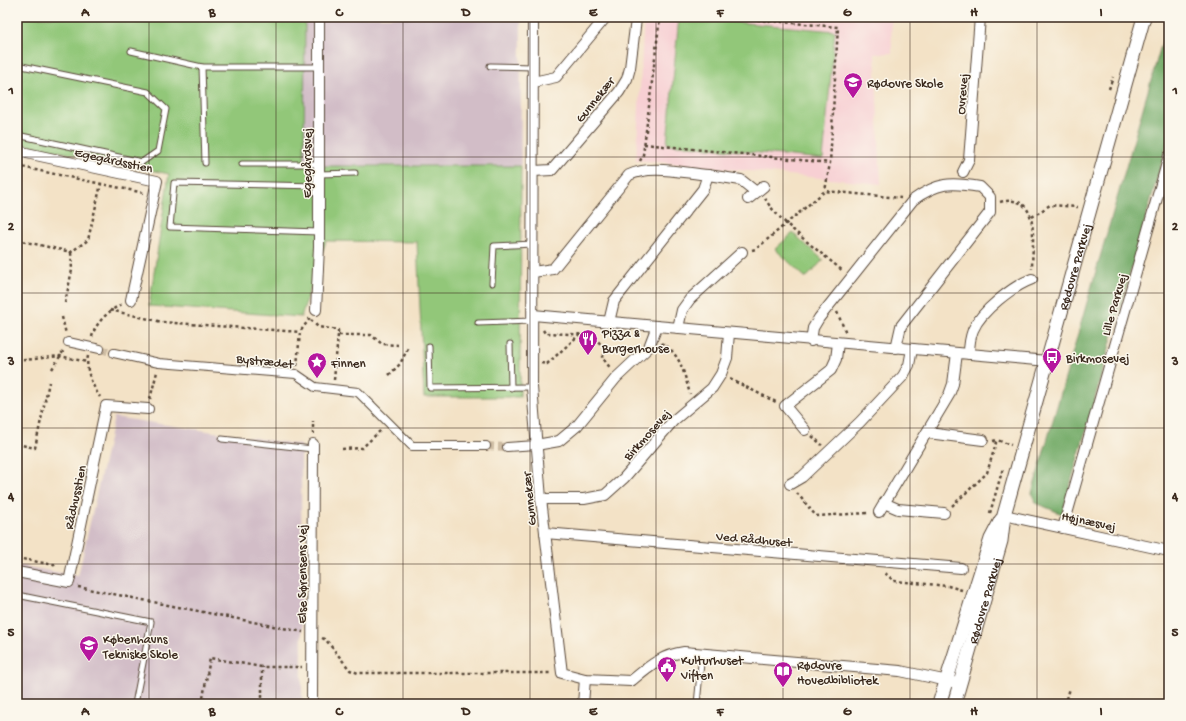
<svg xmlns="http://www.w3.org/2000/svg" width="1186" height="721" viewBox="0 0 1186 721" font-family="'Gochi Hand',sans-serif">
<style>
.built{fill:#f7cfd3}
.industrial{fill:#d2bdc7}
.green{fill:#92c779;stroke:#66784c}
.forest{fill:#75ac69;stroke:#586b44}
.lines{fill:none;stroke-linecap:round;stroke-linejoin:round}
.pedestrian-tunnel{stroke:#cebda4;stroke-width:8;stroke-dasharray:8 4;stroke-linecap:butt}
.service-casing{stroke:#574637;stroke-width:7}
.pedestrian-casing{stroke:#574637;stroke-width:10}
.minor-casing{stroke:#574637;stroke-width:12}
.tertiary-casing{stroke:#574637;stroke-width:15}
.path{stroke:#574637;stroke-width:2.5;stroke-dasharray:3 3;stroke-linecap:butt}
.service{stroke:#fff;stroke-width:5}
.pedestrian{stroke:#fff;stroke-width:8}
.minor{stroke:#fff;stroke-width:10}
.tertiary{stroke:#fff;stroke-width:13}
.grid{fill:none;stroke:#3b2a1e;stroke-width:1;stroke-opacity:0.55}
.labels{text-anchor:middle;stroke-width:3;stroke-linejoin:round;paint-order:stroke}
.poi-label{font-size:13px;fill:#3b2a1e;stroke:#fbf7ec;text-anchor:start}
.street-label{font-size:13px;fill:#3b2a1e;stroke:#fbf7ec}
.neatline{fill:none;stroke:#3b2a1e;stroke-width:1.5}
.grid-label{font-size:13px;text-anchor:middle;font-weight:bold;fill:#3b2a1e}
</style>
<rect width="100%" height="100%" fill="#fbf7ec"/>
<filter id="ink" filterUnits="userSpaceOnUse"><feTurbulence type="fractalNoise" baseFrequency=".025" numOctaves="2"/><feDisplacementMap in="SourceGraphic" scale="8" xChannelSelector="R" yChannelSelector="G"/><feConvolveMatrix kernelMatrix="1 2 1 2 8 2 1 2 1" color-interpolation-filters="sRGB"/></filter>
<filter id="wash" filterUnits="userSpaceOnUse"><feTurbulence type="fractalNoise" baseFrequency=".012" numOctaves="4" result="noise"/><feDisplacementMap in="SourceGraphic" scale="16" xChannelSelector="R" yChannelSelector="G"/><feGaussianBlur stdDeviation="0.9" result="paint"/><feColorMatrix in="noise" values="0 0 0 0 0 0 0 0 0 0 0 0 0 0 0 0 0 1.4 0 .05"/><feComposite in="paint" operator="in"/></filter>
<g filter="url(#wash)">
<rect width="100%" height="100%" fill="#f3e2c6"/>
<!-- built -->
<path class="built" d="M644,17H679L667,144L823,159L835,31L682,17H891L892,53L875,54L881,184L636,160Z"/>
<!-- industrial -->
<g class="industrial">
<path d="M17,17H521L520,397H424L417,242L326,241L301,317L149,306L169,174L17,143Z"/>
<path d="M114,417L301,445L302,704H17V565L78,576Z"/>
</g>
<!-- green -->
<g class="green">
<path d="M17,17H305L304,166H521L520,397H424L417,242L326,241L301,317L149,306L169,174L17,143Z"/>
<path d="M679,17L835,31L823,159L667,144Z"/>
<path d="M793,233L823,260L806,278L775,249Z"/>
</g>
<!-- forest -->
<path class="forest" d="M1169,18V136L1062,514L1036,503L1032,493Z"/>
</g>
<g filter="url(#ink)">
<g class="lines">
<!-- pedestrian-tunnel -->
<g class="pedestrian-tunnel">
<path d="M100,349L114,353"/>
<path d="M486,446L507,447"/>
</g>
<defs>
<g id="service">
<path d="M131,51L202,67H319"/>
<path d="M17,65L148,92L166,109L158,151L142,162L17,135"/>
<path d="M490,66L533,67"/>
<path d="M202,67L205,163"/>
<path d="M242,164H319"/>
<path d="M319,174L355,173"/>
<path d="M319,186L174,183L170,227L319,232"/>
<path d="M492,283L494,246L533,244"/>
<path d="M478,323L533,321"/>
<path d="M510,344L511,388"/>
<path d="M429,346L430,388L532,387"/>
<path d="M222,439L313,449"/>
<path d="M17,595L151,622L135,704"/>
<path d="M697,704L702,653"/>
</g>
<g id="pedestrian">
<path d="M68,342L100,349"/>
<path d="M114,353L159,363L296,374L315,387L358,392L412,446H486"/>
<path d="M507,447L536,445"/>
</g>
<g id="minor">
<path d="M533,17L532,387L541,499L562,673L585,679L631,681C648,667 661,655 684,652L900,671L953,682"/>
<path d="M533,82L556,77L606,17"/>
<path d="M17,151L157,181L131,300"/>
<path d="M533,171L552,170L619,92L627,79L630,68L636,19L635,17"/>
<path d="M963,172L969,160L980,17"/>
<path d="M708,175L741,180L756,192"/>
<path d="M748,199L764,186"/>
<path d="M533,272L553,269L629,175C651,164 683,173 708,175L703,189L614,301L609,322"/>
<path d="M316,310L319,247V17"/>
<path d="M533,315L1048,361"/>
<path d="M678,328L682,310L690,299L742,252"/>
<path d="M811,341L813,328L819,318L913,200C938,182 950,182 980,187L990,197V212L901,326L896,348"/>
<path d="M969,354C969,346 970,338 973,330C981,311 1013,286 1032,279"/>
<path d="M805,430L785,406L831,370L836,359L838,343"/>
<path d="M928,433L983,440"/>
<path d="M536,445L559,441L577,426L616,378L649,347L657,326"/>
<path d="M790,484L802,477L860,422L903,376L909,365L912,349"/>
<path d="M541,499H584L605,495L624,478L673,421L712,388L721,374L727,358L729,333"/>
<path d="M884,503L898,509L944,513"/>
<path d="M879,512L949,395L953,384L957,353"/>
<path d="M1004,515L1169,551"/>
<path d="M1063,528L1169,156"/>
<path d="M545,533L961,568"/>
<path d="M17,572L69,582L106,406L148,409"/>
<path d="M312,704L313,444"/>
<path d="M583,704L585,679"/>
</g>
<g id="tertiary">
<path d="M939,704L991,539L1001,520"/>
<path id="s1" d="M954,704L1001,541L1004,515L1144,17"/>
</g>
</defs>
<!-- service casing -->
<use href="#service" class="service-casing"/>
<!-- pedestrian casing -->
<use href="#pedestrian" class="pedestrian-casing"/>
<!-- minor casing -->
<use href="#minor" class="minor-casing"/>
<!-- tertiary casing -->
<use href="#tertiary" class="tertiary-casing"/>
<!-- path -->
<g class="path">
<path d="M727,17L838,27L830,163L825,191"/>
<path d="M1109,89L1113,77"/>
<path d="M644,144L830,163"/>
<path d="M640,161L643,155L660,17"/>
<path d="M17,166L144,193"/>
<path d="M765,198C773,217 825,256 843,271"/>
<path d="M1000,202C1042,192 1032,243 1032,269"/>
<path d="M1032,217L1050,205L1078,207"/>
<path d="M17,240L71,252L88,240L101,184"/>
<path d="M752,250L756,249L825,191L901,198"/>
<path d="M65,303L72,270L71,252"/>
<path d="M110,310L162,322L300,332"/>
<path d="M837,312L846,333"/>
<path d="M62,317L66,334"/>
<path d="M311,320L318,327L338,330V335H371L382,344L398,345"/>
<path d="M543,330L545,333L593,335L607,352L602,357L611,369"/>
<path d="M92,337C95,323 110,309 123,304"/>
<path d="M661,343C681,353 684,374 690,394"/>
<path d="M88,356C85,370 92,385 100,397"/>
<path d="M17,361L60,356L87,362"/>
<path d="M541,363L547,364L580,334"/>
<path d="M297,366L300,332L310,318"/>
<path d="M52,369L64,350"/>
<path d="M389,375L400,364L408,348"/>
<path d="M730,379L776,402"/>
<path d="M334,380L338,335"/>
<path d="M150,399L157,372"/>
<path d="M313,434V421"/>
<path d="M812,436L822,445"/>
<path d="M993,441L997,440L1011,445"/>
<path d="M17,444L35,448L49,382"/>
<path d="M342,449L362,448L382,429"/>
<path d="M797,493L816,516L868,513"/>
<path d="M952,506L987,473L996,443L992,442"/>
<path d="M990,513L1003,468"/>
<path d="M17,558L54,565L56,568"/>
<path d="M885,573L894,581L948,586L962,590"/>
<path d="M78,587L303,632"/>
<path d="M322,638L326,640L350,670L358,673H552"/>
<path d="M1067,699L1070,688"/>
<path d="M202,704L210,658L262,667H302"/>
<path d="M262,704V667"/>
</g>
<!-- service -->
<use href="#service" class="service"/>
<!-- pedestrian -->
<use href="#pedestrian" class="pedestrian"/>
<!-- minor -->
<use href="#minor" class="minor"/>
<!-- tertiary -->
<use href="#tertiary" class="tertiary"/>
</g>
</g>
<!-- grid -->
<path class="grid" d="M149,17V704M276,17V704M403,17V704M530,17V704M656,17V704M783,17V704M910,17V704M1037,17V704M17,157H1169M17,293H1169M17,428H1169M17,564H1169"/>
<!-- icons -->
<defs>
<symbol id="school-pin" viewBox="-11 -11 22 30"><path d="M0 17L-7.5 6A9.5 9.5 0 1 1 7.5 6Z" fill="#b5179e" stroke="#fbf7ec"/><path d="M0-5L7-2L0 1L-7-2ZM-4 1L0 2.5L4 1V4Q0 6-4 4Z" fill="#fff"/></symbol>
<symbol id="restaurant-pin" viewBox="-11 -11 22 30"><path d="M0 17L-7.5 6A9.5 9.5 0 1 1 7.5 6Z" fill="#b5179e" stroke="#fbf7ec"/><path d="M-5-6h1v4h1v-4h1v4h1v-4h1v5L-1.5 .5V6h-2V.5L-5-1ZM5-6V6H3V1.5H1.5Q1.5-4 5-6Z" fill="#fff"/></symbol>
<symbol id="bus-pin" viewBox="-11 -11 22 30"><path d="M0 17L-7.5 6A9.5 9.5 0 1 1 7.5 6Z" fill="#b5179e" stroke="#fbf7ec"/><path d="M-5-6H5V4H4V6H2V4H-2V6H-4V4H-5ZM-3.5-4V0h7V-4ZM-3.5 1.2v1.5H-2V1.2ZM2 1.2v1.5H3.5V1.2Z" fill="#fff"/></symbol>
<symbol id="sight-pin" viewBox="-11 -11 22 30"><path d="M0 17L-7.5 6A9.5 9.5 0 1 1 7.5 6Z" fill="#b5179e" stroke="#fbf7ec"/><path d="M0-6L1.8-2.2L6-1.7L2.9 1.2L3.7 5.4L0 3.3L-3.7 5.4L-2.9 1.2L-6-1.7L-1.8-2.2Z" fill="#fff"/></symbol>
<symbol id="university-pin" viewBox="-11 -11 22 30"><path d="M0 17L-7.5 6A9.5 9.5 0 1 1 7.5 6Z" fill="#b5179e" stroke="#fbf7ec"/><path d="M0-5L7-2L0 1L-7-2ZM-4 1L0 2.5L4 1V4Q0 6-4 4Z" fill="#fff"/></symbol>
<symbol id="civic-pin" viewBox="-11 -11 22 30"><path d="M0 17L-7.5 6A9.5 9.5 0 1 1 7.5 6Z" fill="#b5179e" stroke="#fbf7ec"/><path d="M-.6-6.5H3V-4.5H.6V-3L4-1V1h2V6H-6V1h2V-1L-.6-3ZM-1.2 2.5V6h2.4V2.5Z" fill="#fff"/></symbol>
<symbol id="library-pin" viewBox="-11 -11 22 30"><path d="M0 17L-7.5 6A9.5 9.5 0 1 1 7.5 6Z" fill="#b5179e" stroke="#fbf7ec"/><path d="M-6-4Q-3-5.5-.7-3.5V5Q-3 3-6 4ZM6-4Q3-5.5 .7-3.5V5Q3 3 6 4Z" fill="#fff"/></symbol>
</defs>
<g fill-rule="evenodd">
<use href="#school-pin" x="842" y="71" width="22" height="30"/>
<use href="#restaurant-pin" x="577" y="328" width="22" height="30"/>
<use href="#bus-pin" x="1041" y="346" width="22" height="30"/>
<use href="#sight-pin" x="306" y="351" width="22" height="30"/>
<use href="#university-pin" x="78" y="634" width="22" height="30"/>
<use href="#civic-pin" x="656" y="655" width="22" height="30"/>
<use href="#library-pin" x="772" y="660" width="22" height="30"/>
</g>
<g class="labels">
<!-- poi labels -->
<g class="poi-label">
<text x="867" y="87">Rødovre Skole</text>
<text x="602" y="337">Pizza &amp;<tspan x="602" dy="15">Burgerhouse</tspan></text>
<text x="1066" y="362">Birkmosevej</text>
<text x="331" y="367">Finnen</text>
<text x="103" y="643">Københavns<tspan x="103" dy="15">Tekniske Skole</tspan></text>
<text x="681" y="664">Kulturhuset<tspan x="681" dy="15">Viften</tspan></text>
<text x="797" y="669">Rødovre<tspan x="797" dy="15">Hovedbibliotek</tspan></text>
</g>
<!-- street labels -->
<g class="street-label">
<text transform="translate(961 94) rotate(-86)" y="5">Ovrevej</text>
<text transform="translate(594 99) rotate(-51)" y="5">Gunnekær</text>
<text transform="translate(114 159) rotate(12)" y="5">Egegårdsstien</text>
<text transform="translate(306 163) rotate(-90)" y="5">Egegårdsvej</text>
<text dy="5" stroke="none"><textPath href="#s1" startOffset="454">Rødovre Parkvej</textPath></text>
<text transform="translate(1113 304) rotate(-74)" y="5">Lille Parkvej</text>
<text transform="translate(265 360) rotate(6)" y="5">Bystrædet</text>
<text transform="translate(646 434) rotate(-48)" y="5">Birkmosevej</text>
<text transform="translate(74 497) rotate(-78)" y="5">Rådhusstien</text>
<text transform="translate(528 499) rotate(-96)" y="5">Gunnekær</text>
<text transform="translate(1089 520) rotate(12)" y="5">Højnæsvej</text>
<text transform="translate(754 538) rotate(5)" y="5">Ved Rådhuset</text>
<text transform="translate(301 574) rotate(-90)" y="5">Else Sørensens Vej</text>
<text dy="5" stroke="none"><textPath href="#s1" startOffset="108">Rødovre Parkvej</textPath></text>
</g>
</g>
<!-- margin -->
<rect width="1186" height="721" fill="none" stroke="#fbf7ec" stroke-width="44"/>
<rect x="22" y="22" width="1142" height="677" class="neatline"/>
<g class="grid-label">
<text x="85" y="16">A</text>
<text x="212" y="16">B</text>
<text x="339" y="16">C</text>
<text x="466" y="16">D</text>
<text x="593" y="16">E</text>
<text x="720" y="16">F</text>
<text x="847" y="16">G</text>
<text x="974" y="16">H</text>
<text x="1101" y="16">I</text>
<text x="11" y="94">1</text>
<text x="1175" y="94">1</text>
<text x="11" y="230">2</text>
<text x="1175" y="230">2</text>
<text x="11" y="365">3</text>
<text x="1175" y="365">3</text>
<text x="11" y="500">4</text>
<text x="1175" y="500">4</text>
<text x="11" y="636">5</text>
<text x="1175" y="636">5</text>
<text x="85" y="715">A</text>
<text x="212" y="715">B</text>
<text x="339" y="715">C</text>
<text x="466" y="715">D</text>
<text x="593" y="715">E</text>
<text x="720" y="715">F</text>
<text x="847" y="715">G</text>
<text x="974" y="715">H</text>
<text x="1101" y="715">I</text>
</g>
</svg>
